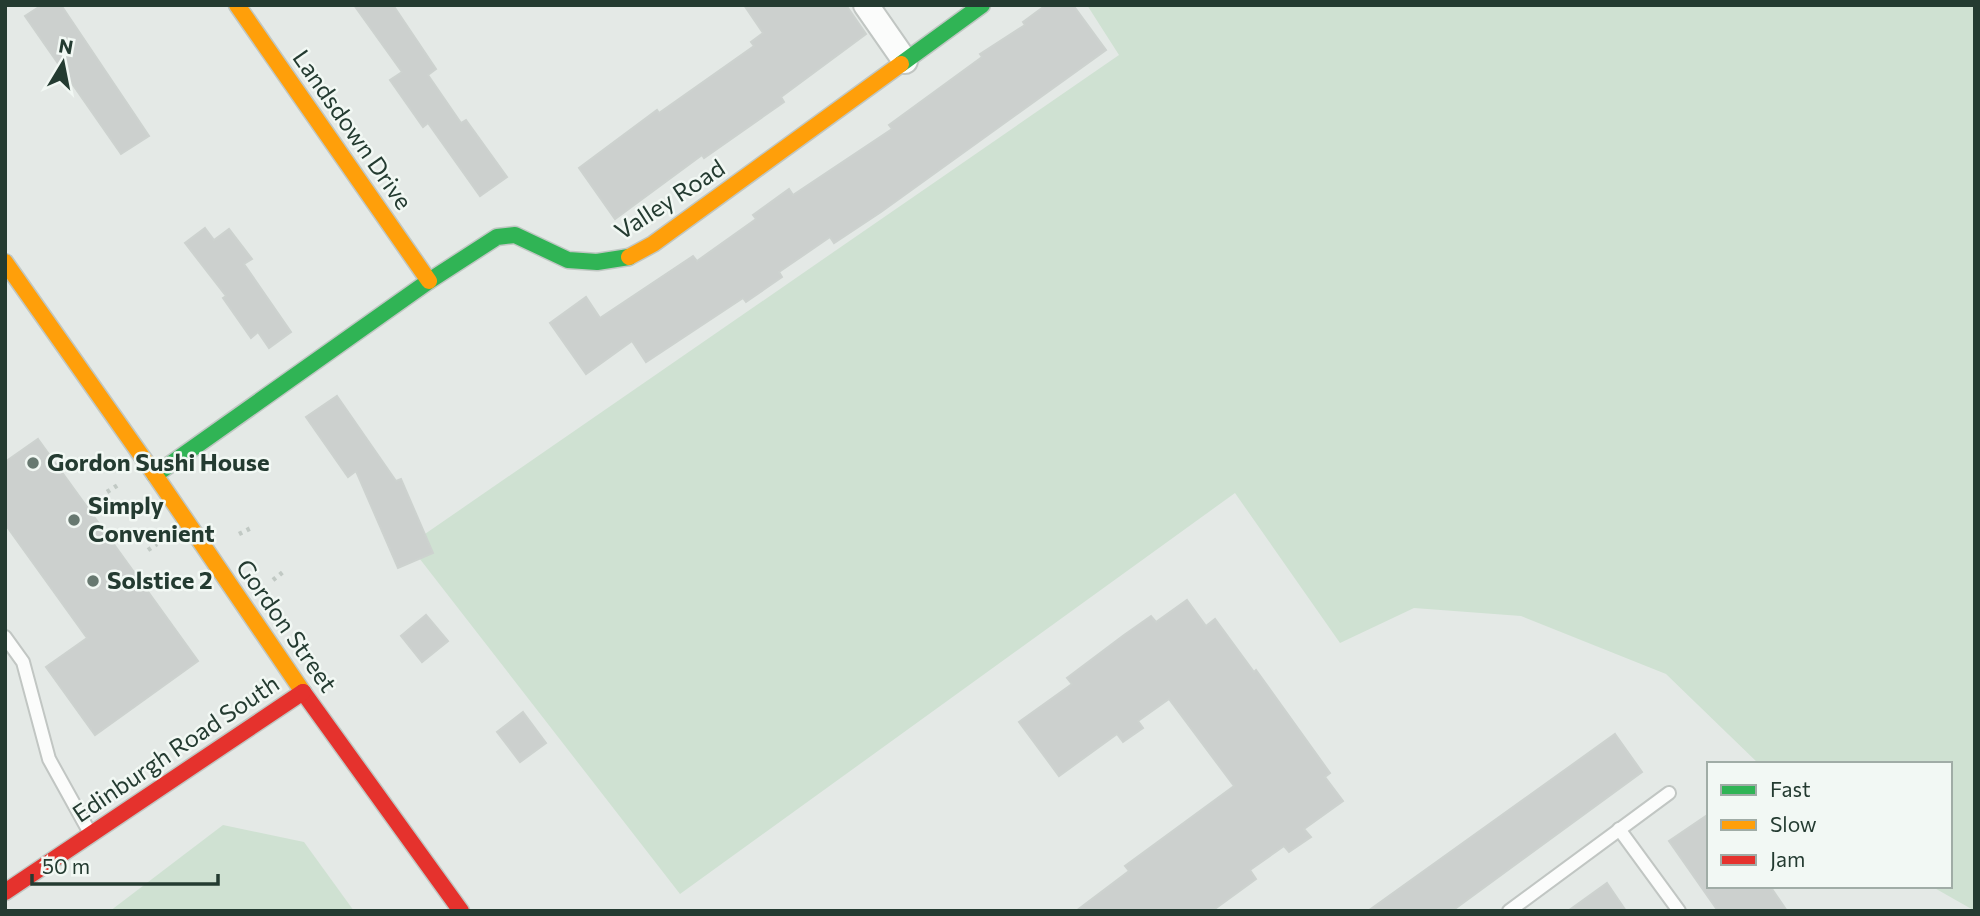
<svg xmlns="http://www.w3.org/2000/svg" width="1980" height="916" viewBox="0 0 1980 916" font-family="Commissioner,sans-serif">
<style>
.green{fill:#cfe1d2}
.building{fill:#ccd0ce;stroke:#cdd2cf;stroke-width:2}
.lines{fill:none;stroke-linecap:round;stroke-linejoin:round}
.lane-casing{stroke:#c1c6c3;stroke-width:16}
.street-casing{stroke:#c1c6c3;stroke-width:28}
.fast-casing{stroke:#c0c7c3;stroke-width:19}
.slow-casing{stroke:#c0c7c3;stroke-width:19}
.jam-casing{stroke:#c0c7c3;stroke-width:19}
.path{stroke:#c1c9c4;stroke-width:4.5;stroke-dasharray:3.5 5;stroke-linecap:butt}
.lane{stroke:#fbfcfb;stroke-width:12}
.street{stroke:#fbfcfb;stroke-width:24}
.fast{stroke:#30b455;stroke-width:16}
.slow{stroke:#ff9f0a;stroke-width:16}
.jam{stroke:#e5322d;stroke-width:16}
.poi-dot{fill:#677870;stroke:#f2f8f4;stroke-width:2.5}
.labels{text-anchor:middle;stroke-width:5;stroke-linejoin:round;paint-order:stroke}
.street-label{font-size:24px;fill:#243b31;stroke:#f2f8f4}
.poi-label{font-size:24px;font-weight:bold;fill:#243b31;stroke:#f2f8f4;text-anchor:start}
</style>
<rect width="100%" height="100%" fill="#e4e9e6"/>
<!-- green -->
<g class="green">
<path d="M1087,5H1975V911L1931,886H1950V764H1759L1666,674L1521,616L1414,608L1340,643L1235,493L680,894L409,545L1119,55Z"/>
<path d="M223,825L304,842L354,911H110Z"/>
</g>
<!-- building -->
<g class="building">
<path d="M42,5H61L149,136L121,154L25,16Z"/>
<path d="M354,5H393L436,69L428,75L461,123L466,120L507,177L480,196L428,123L423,127L390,80L402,72Z"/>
<path d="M744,5H846L866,34L781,97L784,102L704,158L702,155L615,219L579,168L657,110L659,113L754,46L751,42L763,33Z"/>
<path d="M1046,5H1073L1106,50L881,212L834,243L830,237L779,272L782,277L746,302L743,298L646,362L632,341L586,374L550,323L586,297L600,318L693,256L697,261L756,219L753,215L789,189L793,195L892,129L889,125L982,57L980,54L1025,25L1023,22Z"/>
<path d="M205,228L214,240L229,229L252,259L244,264L291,332L269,348L258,332L251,338L223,298L226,296L185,243Z"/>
<path d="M337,396L396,481L401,479L433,553L398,568L356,471L348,477L306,417Z"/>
<path d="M38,439L198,661L95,735L46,667L87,638L5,524V462Z"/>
<path d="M1187,600L1206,626L1215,619L1254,672L1256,670L1330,773L1325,777L1343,801L1304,829L1311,837L1289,852L1284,846L1250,870L1256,879L1212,911H1076L1129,871L1125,866L1234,786L1169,699L1138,721L1143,728L1123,742L1117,734L1059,776L1019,722L1072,684L1067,678L1124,635L1151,616L1156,622Z"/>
<path d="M426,615L448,641L422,662L401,636Z"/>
<path d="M523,712L546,743L520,762L497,732Z"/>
<path d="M1615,734L1642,772L1452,911H1368Z"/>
<path d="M1709,814V886H1770L1787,911H1718L1669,841Z"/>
<path d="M1607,883L1626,911H1568Z"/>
</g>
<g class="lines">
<defs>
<g id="lane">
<path d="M5,637L23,662L49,759L90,833"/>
<path d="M1619,829L1679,911"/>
<path d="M1509,911L1669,793"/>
</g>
<path id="street" d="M866,5L905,61"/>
<g id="fast">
<path d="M901,64L982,5"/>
<path d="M155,475L429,281L497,237L515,235L568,260L597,262L629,257"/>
</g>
<g id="slow">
<path d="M237,5L429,281"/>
<path d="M629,257L653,244L901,64"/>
<path d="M5,262L155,475L303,692"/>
</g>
<g id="jam">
<path d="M303,692L461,911"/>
<path d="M5,892L303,692"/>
</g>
</defs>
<!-- lane casing -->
<use href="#lane" class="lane-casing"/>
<!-- street casing -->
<use href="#street" class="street-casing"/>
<!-- fast casing -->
<use href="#fast" class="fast-casing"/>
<!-- slow casing -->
<use href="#slow" class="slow-casing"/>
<!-- jam casing -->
<use href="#jam" class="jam-casing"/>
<!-- path -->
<g class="path">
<path d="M107,492L118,485"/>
<path d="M239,534L251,528"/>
<path d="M148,550L157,544"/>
<path d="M273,580L283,572"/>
</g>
<!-- lane -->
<use href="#lane" class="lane"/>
<!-- street -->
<use href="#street" class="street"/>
<!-- fast -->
<use href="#fast" class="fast"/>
<!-- slow -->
<use href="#slow" class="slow"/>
<!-- jam -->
<use href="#jam" class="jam"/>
</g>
<!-- markers -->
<g class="poi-dot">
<circle cx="33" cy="463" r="7"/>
<circle cx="74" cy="520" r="7"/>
<circle cx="93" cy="581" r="7"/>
</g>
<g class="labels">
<!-- street labels -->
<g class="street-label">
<text transform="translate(352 130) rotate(55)" y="8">Landsdown Drive</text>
<text transform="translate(670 200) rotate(-33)" y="8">Valley Road</text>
<text transform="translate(286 626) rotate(55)" y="8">Gordon Street</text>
<text transform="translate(176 749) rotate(-34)" y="8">Edinburgh Road South</text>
</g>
<!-- poi labels -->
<g class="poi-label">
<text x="47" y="471">Gordon Sushi House</text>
<text x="88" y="514">Simply<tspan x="88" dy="28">Convenient</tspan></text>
<text x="107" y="589">Solstice 2</text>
</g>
</g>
<!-- border -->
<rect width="1980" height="916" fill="none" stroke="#243b31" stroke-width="14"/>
<!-- legend -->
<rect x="1707" y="762" width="245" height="126" fill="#f2f8f4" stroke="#a0aca6" stroke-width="2"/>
<rect x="1721" y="785" width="35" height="10" fill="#30b455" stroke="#a0aca6" stroke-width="2"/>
<text x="1770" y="797" font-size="21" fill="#243b31">Fast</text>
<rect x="1721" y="820" width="35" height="10" fill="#ff9f0a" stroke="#a0aca6" stroke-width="2"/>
<text x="1770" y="832" font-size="21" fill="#243b31">Slow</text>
<rect x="1721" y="855" width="35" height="10" fill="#e5322d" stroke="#a0aca6" stroke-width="2"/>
<text x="1770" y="867" font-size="21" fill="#243b31">Jam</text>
<!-- north arrow -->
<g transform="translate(63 63) rotate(10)" stroke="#f2f8f4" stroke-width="5" paint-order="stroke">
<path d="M0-5L12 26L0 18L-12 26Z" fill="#243b31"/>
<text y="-10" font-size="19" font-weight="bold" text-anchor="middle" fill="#243b31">N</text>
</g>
<!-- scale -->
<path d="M32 874v10h186v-10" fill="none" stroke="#243b31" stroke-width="3.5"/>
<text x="42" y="874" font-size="21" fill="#243b31" stroke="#f2f8f4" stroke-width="5" paint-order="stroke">50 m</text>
</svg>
